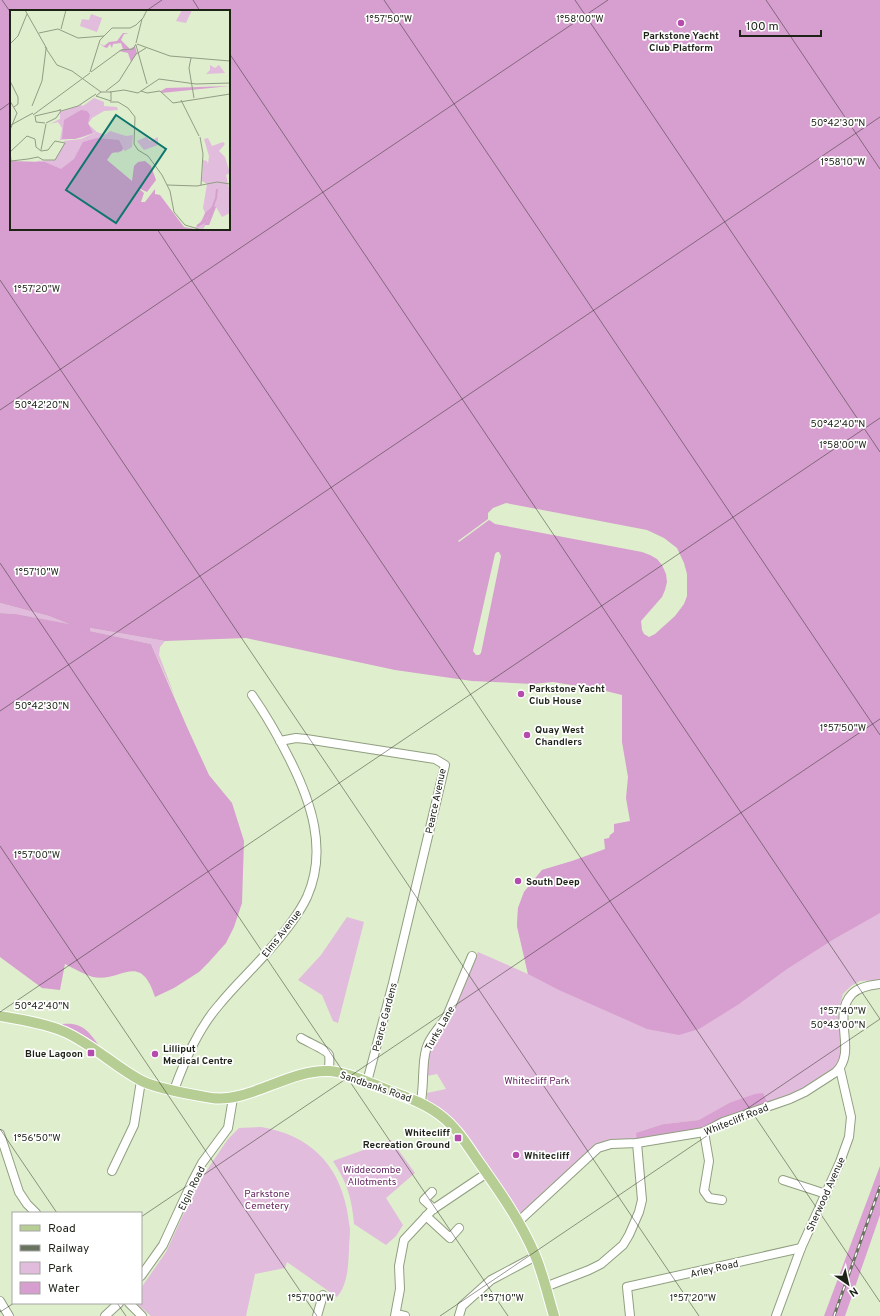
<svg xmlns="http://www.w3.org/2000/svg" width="880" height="1316" viewBox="0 0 880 1316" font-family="Overpass,sans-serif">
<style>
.green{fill:#e1bcdc}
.forest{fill:#d8a1d1}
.water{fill:#d69fcf;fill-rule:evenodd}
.pier{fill:#dfeecd}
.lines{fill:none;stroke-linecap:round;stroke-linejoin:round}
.minor-casing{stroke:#919f81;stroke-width:10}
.major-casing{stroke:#fff;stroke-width:12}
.minor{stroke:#fff;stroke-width:8}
.major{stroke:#b6ce94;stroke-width:10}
.rail-casing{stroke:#6a735f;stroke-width:3}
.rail{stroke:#fff;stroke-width:1.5;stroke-dasharray:4.5;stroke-linecap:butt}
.ticks{fill:none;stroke:#1e2318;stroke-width:1;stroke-opacity:0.45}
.poi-dot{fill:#b54bad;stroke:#fff;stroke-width:1.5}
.labels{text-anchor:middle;stroke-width:3.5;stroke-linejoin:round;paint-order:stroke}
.poi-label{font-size:10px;font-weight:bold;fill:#1e2318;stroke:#fff;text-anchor:start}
.street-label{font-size:10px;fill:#1e2318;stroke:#fff}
.park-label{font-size:10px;fill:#672863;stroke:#fff}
.inset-river{fill:none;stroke:#d69fcf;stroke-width:2}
.inset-road{fill:none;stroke:#929d85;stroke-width:1}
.view{fill:#0f766e;fill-opacity:0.15;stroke:#0f766e;stroke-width:2}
.inset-edge{fill:none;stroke:#1e2318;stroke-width:2}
.ticks-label{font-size:10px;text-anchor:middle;fill:#1e2318;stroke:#fff;stroke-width:3.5;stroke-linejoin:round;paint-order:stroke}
</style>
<rect width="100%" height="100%" fill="#dfeecd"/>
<!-- green -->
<g class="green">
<path d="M0,603L49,616L72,625L16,614L0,613Z"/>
<path d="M90,628L165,641L160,647L159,655L175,697L151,644L90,631Z"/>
<path d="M880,804V980L860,981L851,986L843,994L838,1012L842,1057L836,1072L769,1106L729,1103L700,1120L664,1124L637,1143L598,1148L519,1221L460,1135L428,1107L427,1093L446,1089L437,1074L427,1076L426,1059L432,1043L453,1012L461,989L478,952L528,974L517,926L518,908L524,892L542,870L576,860Z"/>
<path d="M347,917L364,922L338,1023L333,1021L322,995L298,980L321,955Z"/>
<path d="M261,1127C309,1135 338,1163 347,1210C348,1216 349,1223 350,1229C350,1236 349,1243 349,1250C348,1266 348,1284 337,1297L287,1262L285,1268L255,1274L246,1316H151L136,1303H141V1288L166,1252L195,1189L211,1164L228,1139L239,1128Z"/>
<path d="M391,1140L415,1173L386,1198L403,1225L396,1236L386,1245L354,1224C352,1199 347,1182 333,1161Z"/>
</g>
<!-- forest -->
<g class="forest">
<path d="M63,1024C83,1022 89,1032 100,1047L99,1048L62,1026Z"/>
<path d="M763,1093L769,1106L704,1132L637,1143L636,1133L664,1124L699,1120L729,1103L755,1094Z"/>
<path d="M880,1166V1215L845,1316H824Z"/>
</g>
<!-- water -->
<path class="water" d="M0,0H880V913L834,939L787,969L739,1004L699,1029L679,1035L647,1029L559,990L528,974L517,926L518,908L524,892L542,870L572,861L605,849L604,839L609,838L610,835L614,832V824L630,821L626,798L628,777L622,742V695L602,690L553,682L533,684L472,681L395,670L246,638L165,641L90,628V631L151,644L187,727L209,775L232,803L244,841L242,903L234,927L226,943L209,962L199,972L174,988L155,997C140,950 121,983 93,977C85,975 73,968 65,964L60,990L42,988L0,957V613L16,614L69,624L49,616L0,603ZM11,11H229V229H11Z"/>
<!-- pier -->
<g class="pier">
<path d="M506,503L647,530L664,538L677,548L684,563L687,574V596L684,604L675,616L655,634L649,637L644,634L642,630L641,621L662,597L665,590L667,582L666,574L662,565L657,559L650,555L642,552L495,524L489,520L459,542L458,541L488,519V513L493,508Z"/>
<path d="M497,552H499L501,556L481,653L479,655H476L473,651L495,554Z"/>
</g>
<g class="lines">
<defs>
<g id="minor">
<path d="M280,741L296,738L306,739L435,759L445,765L393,983L367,1082"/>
<path d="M301,1038C307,1042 327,1050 329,1055C330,1059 329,1066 329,1071"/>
<path d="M174,1090C185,1060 198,1029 219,1005C235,985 254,968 270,949C284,933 298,916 307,897C328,850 311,801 289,758C278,736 266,715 252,695"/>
<path d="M421,1102C422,1094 423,1086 423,1077C424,1065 423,1055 428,1044C433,1033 441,1026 447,1016L472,956"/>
<path d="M704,1132L709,1161L704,1191L709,1198L722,1200"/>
<path d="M0,1134L19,1192L27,1204L36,1213"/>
<path d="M112,1171L134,1125L141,1081"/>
<path d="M783,1180L826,1194"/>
<path d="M432,1192L424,1200L434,1209"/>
<path d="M426,1216L450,1238L459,1228"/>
<path d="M519,1221L598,1148L611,1144L637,1143L704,1132L723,1122L790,1099L805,1092L836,1072C858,1051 831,1016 852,994C859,987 870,985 880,984"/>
<path d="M141,1276L163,1245L193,1180L202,1163L228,1128L233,1098"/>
<path d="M545,1287L589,1270L601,1264L623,1245L629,1235L639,1212L642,1200L637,1143"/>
<path d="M0,1301L9,1316"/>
<path d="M129,1303L142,1316"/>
<path d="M396,1314L405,1316"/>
<path d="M105,1316L119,1303"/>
<path d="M317,1316L323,1295"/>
<path d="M395,1316L400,1289L399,1266L404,1240L432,1210L487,1173"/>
<path d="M459,1316L462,1306L491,1280L536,1256"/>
<path d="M630,1316L627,1287L801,1248"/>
<path d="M776,1316L801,1248L840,1162L849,1137L851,1117L840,1069"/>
</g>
<path id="major" d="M0,1016C21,1020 45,1023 65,1032C92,1044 114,1066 140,1080C156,1089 194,1095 212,1098C249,1103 290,1069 329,1071C346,1072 367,1082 383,1088C403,1096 423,1102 440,1115C455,1126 466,1143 476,1158C498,1189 520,1220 535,1255C543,1274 548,1296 554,1316"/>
</defs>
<!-- minor casing -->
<use href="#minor" class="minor-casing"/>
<!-- major casing -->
<use href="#major" class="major-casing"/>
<!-- minor -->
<use href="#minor" class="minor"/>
<!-- major -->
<use href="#major" class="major"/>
<defs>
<path id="rail" d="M834,1316L880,1187"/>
</defs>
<!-- rail casing -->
<use href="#rail" class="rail-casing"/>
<!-- rail -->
<use href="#rail" class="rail"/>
</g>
<!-- ticks -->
<path class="ticks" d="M2,0L11,13M193,0L200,11M384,0L880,735M575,0L880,452M766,0L880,169M146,11L162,0M229,53L880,1019M0,110L11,102M157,229L880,1302M0,280L699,1316M0,410L608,0M0,563L508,1316M0,711L880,117M0,846L317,1316M0,1012L880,418M0,1129L57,1213M141,1217L880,719M117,1303L126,1316M0,1312L14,1303M440,1316L880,1019"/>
<!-- markers -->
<g class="poi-dot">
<circle cx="681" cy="23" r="4"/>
<circle cx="521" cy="694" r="4"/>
<circle cx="527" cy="735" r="4"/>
<circle cx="518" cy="881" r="4"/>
<rect x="87" y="1049" width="8" height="8" rx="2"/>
<circle cx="155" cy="1054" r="4"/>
<rect x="454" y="1134" width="8" height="8" rx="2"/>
<circle cx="516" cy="1155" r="4"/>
</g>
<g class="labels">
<!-- poi labels -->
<g class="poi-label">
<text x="681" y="39" text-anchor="middle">Parkstone Yacht<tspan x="681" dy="12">Club Platform</tspan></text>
<text x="529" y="692">Parkstone Yacht<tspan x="529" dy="12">Club House</tspan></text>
<text x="535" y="733">Quay West<tspan x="535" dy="12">Chandlers</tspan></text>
<text x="526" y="885">South Deep</text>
<text x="163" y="1052">Lilliput<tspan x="163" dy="12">Medical Centre</tspan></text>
<text x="83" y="1057" text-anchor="end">Blue Lagoon</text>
<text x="450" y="1136" text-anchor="end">Whitecliff<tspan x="450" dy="12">Recreation Ground</tspan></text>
<text x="524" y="1159">Whitecliff</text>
</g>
<!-- street labels -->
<g class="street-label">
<text transform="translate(435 801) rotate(-78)" y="4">Pearce Avenue</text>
<text transform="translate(281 933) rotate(-52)" y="4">Elms Avenue</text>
<text transform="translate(384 1017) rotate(-75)" y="4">Pearce Gardens</text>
<text transform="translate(439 1028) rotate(-60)" y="4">Turks Lane</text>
<text transform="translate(376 1086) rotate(19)" y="4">Sandbanks Road</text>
<text transform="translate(736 1119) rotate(-22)" y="4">Whitecliff Road</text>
<text transform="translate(191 1188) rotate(-64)" y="4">Elgin Road</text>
<text transform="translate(825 1194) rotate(-66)" y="4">Sherwood Avenue</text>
<text transform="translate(714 1268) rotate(-13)" y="4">Arley Road</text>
</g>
<!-- park labels -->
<g class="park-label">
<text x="537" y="1084">Whitecliff Park</text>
<text x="372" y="1173">Widdecombe<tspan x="372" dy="12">Allotments</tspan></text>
<text x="267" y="1197">Parkstone<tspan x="267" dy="12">Cemetery</tspan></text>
</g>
</g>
<!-- overview -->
<g transform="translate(10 10)">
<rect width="220" height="220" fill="#dfeecd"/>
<path d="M172,0H182L176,13L166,11ZM81,4L92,8L87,22L70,16L72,9L79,10ZM200,55L205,58L209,55L215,63L196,64L200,60ZM84,88L94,92V96L107,97L108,100L94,101L82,108L78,114L87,122L70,128L50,130L52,118L48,112L40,114L50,109V102L71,95L73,96ZM100,121L116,126L123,125L122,137L115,141L113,139L108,143L79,132L52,165L26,151L45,150L55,132L53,131L71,129L87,122L95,125ZM136,127L140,131L148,127V135L134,140L127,131ZM198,128L202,136L213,132L215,134L209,141L215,147L220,163L216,165L220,183V203L212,207L206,197L199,215H195L193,219L185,218L196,205L193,198L197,174L192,171L193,150L197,151L198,154L199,146L194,129Z" fill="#e1bcdc"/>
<path d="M113,23H119L114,24L111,30L120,39L125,36L127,43L121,52L118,43L109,41L113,39L111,33L103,34L102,38L100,34L97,38L94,37L89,33L94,36L99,32L107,31ZM220,76L151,83V81L156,78ZM203,196L206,197L199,215H195L193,219L195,213L199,211L202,197L197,209L190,215L195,203Z" fill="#d8a1d1"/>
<path d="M71,100L77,101L80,105L78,113L83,123L65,129H52L54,110ZM87,128L109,130L113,138L112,141L102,143L97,150L122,171L124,156L128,152L135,151L141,156L146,170L137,182L128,178L134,183L131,192H135L145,179V184L150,185L174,217L189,220H0V151L35,152L51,159L64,149L73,132Z" fill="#d69fcf"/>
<path class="inset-river" d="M0,161L4,186L93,220M0,183L62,200L105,220M187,216L198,210L206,188L207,179"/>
<path class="inset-road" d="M15,0L37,39M51,19L56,0M29,23L48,19L68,28L94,26M126,33L132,9M0,34L8,26L17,4M127,34L160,46L220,51M126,35L137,74M35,37L47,55L62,61L91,82M181,48L179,58L184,88M80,62L90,30L102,18H120L126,15L133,8L137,0M81,62L111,40L123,39L126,34M0,71L8,87V94L4,97M96,81L109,71L126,44L136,38M131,81L137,83L150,81L163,93L220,84M91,82H101V91L86,86ZM100,82L114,80L128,83L149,69L186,74L220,73M171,90L189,126M0,91L7,103L0,120M100,92H108L118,98L125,107L124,134L128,140L138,146L152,165L160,181L164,202L175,215L192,220M22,96L32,71L36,39M51,101L68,96L86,84M23,105L80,63M35,113L26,112L25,106L51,100H49M36,113L46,108L51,101M1,115L23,103M190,127L193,144L191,175M31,140L36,114M0,141L1,151L18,149M0,142L17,126L25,129L26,137L31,141M18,149L28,147L33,150H45L55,133L45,131L38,140L31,141M157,175L187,176L207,172L220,174"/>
<path class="view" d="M106,105L156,139L106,213L56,180Z"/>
<rect width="220" height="220" class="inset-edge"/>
</g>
<g class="ticks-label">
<text x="389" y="22">1°57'50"W</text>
<text x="580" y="22">1°58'00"W</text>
<text x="838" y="126">50°42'30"N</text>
<text x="843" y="165">1°58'10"W</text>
<text x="37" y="292">1°57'20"W</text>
<text x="42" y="408">50°42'20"N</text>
<text x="838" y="427">50°42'40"N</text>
<text x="843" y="448">1°58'00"W</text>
<text x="37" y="575">1°57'10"W</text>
<text x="42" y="709">50°42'30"N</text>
<text x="843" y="731">1°57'50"W</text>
<text x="37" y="858">1°57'00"W</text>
<text x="42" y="1009">50°42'40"N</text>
<text x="843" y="1014">1°57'40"W</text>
<text x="838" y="1028">50°43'00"N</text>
<text x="37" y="1141">1°56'50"W</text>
<text x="311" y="1301">1°57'00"W</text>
<text x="502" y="1301">1°57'10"W</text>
<text x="693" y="1301">1°57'20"W</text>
</g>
<!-- legend -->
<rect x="12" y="1212" width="130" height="92" fill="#ffffff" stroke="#a5a7a3"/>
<rect x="20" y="1225" width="20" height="6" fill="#b6ce94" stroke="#a5a7a3"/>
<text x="48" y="1232" font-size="12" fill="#1e2318">Road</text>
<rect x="20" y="1245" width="20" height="6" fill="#6a735f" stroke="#a5a7a3"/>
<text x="48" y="1252" font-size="12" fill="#1e2318">Railway</text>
<rect x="20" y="1262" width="20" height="12" fill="#e1bcdc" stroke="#a5a7a3"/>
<text x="48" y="1272" font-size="12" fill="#1e2318">Park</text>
<rect x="20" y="1282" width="20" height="12" fill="#d69fcf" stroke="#a5a7a3"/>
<text x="48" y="1292" font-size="12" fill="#1e2318">Water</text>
<!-- north arrow -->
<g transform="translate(848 1284) rotate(146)" stroke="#ffffff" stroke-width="3" paint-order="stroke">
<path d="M0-3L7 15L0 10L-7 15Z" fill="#1e2318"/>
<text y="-6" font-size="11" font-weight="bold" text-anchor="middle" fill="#1e2318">N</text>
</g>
<!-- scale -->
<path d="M740 30v6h81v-6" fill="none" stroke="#1e2318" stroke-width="2"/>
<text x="746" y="30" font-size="12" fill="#1e2318" stroke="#ffffff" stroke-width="3" paint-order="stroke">100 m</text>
</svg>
